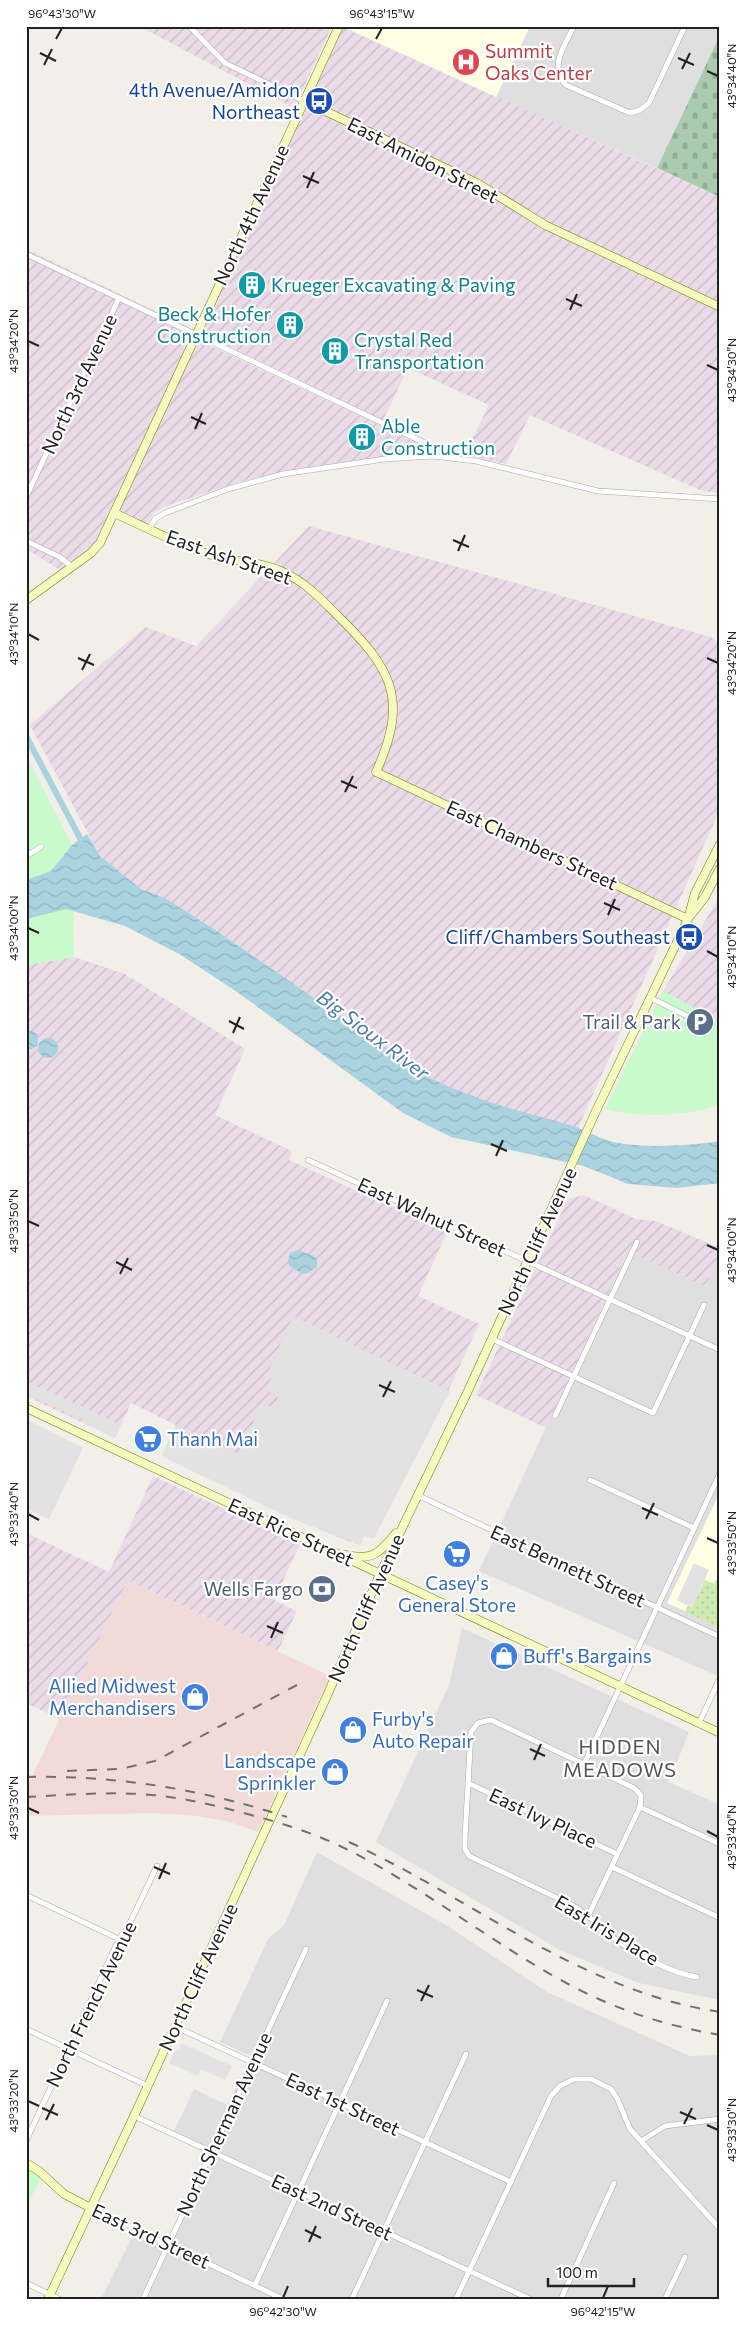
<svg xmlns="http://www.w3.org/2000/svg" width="746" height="2325" viewBox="0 0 746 2325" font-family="Commissioner,sans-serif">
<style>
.residential{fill:#e0dfdf}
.commercial{fill:#f2dad9}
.industrial{fill:url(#industrial-furrows)}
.education{fill:#ffffe5}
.grass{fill:url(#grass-dots)}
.cemetery{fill:url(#cemetery-stones)}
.park{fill:#c8facc}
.parking{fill:#e2e2e2}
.water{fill:url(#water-waves)}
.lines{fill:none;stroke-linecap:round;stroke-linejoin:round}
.canal{stroke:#aad3df;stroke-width:6}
.street-casing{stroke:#a9a9a9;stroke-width:6}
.secondary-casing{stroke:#707d05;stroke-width:9}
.street{stroke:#fff;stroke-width:5}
.secondary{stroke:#f7fabf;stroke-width:8}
.rail{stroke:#707070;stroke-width:2;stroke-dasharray:10 10;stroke-linecap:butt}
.ticks{fill:none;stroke:#222;stroke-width:2}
.labels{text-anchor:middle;stroke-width:4.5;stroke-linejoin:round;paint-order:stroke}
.health-label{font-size:19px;fill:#be3a42;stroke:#fff;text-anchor:start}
.transit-label{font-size:19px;fill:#164399;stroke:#fff;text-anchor:end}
.street-label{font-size:19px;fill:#222;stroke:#fff}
.culture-label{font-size:19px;fill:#0d838f;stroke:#fff;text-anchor:start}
.service-label{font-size:19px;fill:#4e5e75;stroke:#fff;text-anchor:end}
.shop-label{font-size:19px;fill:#366cbe;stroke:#fff;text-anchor:start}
.water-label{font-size:20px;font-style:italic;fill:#4a7aab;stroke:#fff}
.neighbourhood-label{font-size:20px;letter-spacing:1px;fill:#555;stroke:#fff}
.neatline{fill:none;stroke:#222;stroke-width:2}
.ticks-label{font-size:12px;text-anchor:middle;fill:#222}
</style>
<defs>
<pattern id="industrial-furrows" width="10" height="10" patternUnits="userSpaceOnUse" patternTransform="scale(1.25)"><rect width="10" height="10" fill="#ebdbe8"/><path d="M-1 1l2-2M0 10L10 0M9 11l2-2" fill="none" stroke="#c9bcc7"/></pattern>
<pattern id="grass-dots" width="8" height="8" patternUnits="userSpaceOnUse" patternTransform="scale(1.25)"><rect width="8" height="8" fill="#cdebb0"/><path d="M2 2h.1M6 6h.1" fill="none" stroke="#b0c997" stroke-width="1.8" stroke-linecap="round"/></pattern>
<pattern id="cemetery-stones" width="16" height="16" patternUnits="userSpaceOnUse" patternTransform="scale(1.25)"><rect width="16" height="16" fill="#aacbaf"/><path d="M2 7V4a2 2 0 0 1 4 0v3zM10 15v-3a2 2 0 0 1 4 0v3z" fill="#92ae96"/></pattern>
<pattern id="water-waves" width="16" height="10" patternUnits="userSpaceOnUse" patternTransform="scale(1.25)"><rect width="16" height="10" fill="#aad3df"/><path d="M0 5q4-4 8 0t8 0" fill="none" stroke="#92b5bf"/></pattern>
</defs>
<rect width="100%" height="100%" fill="#f2efe9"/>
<!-- residential -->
<g class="residential">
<path d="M530,26H720V35L657,168L496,97Z"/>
<path d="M628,1251L705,1286L720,1258V1677L479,1571Z"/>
<path d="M462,1628L689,1732L669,1782L720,1805V2000L639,1983L560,1950L376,1842L449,1685Z"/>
<path d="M317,1852L446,1925L547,1992L690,2056L720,2055V2299H101L136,2229L168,2244L211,2152L173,2133L194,2089L227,2105L251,2056L220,2042L268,1939L284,1925Z"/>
</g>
<!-- commercial -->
<path class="commercial" d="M128,1580L330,1676L258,1832L230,1822L197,1816L155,1813L26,1816V1788Z"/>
<!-- industrial -->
<g class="industrial">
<path d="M139,26H332L294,108Z"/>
<path d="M342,27L720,197V493L702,491L530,415L506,464L464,455L489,405L408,368L383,420L201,333Z"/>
<path d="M26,249L195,330L94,544L60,570L26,549Z"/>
<path d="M198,340L424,446L426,454L347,461L285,471L243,481L163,507L153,514L147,524L118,512Z"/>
<path d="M309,526L711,637L720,645V804L717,816L578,1128L542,1119L460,1093L430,1078L214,929L165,898L141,889L100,856L30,725L145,627L196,646Z"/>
<path d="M720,896V1022L663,991Z"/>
<path d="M74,957L125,974L245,1049L215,1115L292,1151L289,1160L447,1232L418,1296L479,1324L449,1389L450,1391L447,1398L442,1404L374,1538L364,1536L360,1545L345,1540L282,1514L162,1456L176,1425L131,1403L115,1438L26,1396V965Z"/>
<path d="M584,1195L636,1219L656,1221L720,1248V1258L705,1286L628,1251L546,1428L476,1395L568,1199Z"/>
<path d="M153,1476L300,1544L274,1600L297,1611L278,1651L128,1580L60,1719L26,1703V1533L109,1572Z"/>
</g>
<!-- education -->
<g class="education">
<path d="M343,26H530L496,97Z"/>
<path d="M720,1492V1627L667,1603Z"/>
</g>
<!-- grass -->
<path class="grass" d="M705,1580L714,1584L716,1580L720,1582V1628L685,1612L688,1606L692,1607Z"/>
<!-- cemetery -->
<path class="cemetery" d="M720,35V197L657,168Z"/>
<!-- park -->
<g class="park">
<path d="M26,755L72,845L74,957L26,965Z"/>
<path d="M663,991L720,1022V1105C683,1117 642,1118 605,1109Z"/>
<path d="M26,2164L42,2174L30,2200L26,2198Z"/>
</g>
<!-- parking -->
<g class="parking">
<path d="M697,1011L711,1019L703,1033L689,1026Z"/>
<path d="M293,1316L450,1391L374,1538L364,1536L360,1545L282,1514L162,1456L176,1425L239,1454L262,1402L273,1408L278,1397L266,1390L273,1373L269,1370Z"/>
<path d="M26,1381L121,1425L115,1438L85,1424L83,1420L26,1394Z"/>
<path d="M26,1419L83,1448L49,1519L26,1508Z"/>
<path d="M694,1563L709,1570L692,1608L677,1600Z"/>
<path d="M181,2043L232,2066L225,2080L201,2069L198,2076L169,2063L176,2049L178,2050Z"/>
</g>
<!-- water -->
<g class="water">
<path d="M87,834L100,856L141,889L165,898L214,929L430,1078C475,1100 522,1112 570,1125C584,1129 596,1137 610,1141C637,1149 691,1146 720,1141V1183L677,1188L628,1184L584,1166L451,1137L403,1113L237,992L181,955L125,926L66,909L26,919V880L51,871L72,845Z"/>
<path d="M26,1031H33L38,1035V1045L32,1049H26Z"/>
<circle cx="48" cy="1048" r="10"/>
<path d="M298,1250L314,1256L317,1259V1267L308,1273L303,1274L289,1266L288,1260L290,1253Z"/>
</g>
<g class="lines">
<!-- canal -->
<path class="canal" d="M26,736L80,838L81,847"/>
<defs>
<g id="street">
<path d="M189,26L225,63L304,101"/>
<path d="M574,26C565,45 548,67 566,85L630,113L640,110L649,103L685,26"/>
<path d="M26,254L425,443L431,448L433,456"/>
<path d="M26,497L119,298"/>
<path d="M149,529L155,519L165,513L228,489L283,474L385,459L433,456L476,461L598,491L720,499"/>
<path d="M26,541L60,557L72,567"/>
<path d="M26,856L41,847"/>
<path d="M651,998L705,1025"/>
<path d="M308,1160L720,1350"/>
<path d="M492,1339L653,1413L704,1305"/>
<path d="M555,1416L637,1242"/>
<path d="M590,1480L694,1528"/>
<path d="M417,1495L720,1637"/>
<path d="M699,1723L720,1678"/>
<path d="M584,1764L720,1473"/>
<path d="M468,1783L617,1854"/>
<path d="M640,1807L720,1844"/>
<path d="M612,1867L720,1918"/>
<path d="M26,1895L119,1939"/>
<path d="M588,1916L640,1807L641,1795L634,1788L491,1720L478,1723L471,1732L465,1837V1849L469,1856L574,1906C590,1916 602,1928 616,1940C635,1954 674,1974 697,1977"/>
<path d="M176,2027L511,2182"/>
<path d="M26,2029L148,2086"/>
<path d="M134,2116L530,2299"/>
<path d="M26,2141L119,1939L128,1927L157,1866"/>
<path d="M641,2141L665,2126L720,2119"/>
<path d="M91,2208L283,2299"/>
<path d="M26,2283L59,2299"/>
<path d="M255,2285L387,2001"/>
<path d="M143,2299L306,1949"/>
<path d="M352,2299L466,2054"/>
<path d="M456,2299L551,2096L560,2086L574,2079H591L611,2089L617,2098L630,2129L720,2229"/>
<path d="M561,2299L614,2183"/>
<path d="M665,2299L685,2257"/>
</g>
<g id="secondary">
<path d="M304,101L477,183L545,225L720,307"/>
<path d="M114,513C145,527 176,543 208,554C233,562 261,561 285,573C306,583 321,599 337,615C391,668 410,698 376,772L688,919"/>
<path d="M26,600L91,553L100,543L339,26"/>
<path d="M691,915L705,897L720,868"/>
<path d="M26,1408L720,1733"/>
<path d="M345,1555C374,1561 379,1553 396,1533"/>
<path d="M26,2163L39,2171L64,2194L91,2208"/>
<path d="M48,2299L134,2116L326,1698L380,1574L467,1393L596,1111L688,919L695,893L720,844"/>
</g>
</defs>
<!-- street casing -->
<use href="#street" class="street-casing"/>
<!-- secondary casing -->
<use href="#secondary" class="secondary-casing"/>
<!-- street -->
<use href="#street" class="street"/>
<!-- secondary -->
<use href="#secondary" class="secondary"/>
<!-- rail -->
<g class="rail">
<path d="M67,1771L120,1769L155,1761L297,1685"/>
<path d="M26,1777C115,1775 202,1789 287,1817"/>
<path d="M26,1797C64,1795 102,1792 140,1794C176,1796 209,1804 244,1813C277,1822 309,1831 340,1846C421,1885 491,1943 570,1985C617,2010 667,2026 720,2035"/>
<path d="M349,1842C473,1899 581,1991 720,2012"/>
</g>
</g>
<!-- ticks -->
<path class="ticks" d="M56,39L62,28M376,39L382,28M40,53L56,61M678,58L694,65M44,65L52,49M682,69L690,53M707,71L718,76M303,176L319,183M307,188L314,172M566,299L582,306M570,310L577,294M28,341L39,346M707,365L718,370M191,417L206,424M195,429L202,413M453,540L469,547M458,551L465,535M28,634L39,640M78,658L94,665M707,658L718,663M82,670L90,654M341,781L357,788M345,792L353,776M604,903L620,910M608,915L615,899M28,928L39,933M707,951L718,957M229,1021L244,1029M233,1033L240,1017M491,1144L507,1151M496,1156L503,1140M28,1221L39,1226M707,1245L718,1250M116,1262L132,1270M120,1274L128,1258M379,1385L395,1392M383,1397L391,1381M642,1508L658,1515M28,1514L39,1520M646,1519L654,1503M707,1538L718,1543M267,1626L283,1633M271,1638L278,1622M530,1749L545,1756M534,1760L541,1744M28,1808L39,1813M707,1831L718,1837M154,1867L170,1874M159,1879L166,1863M417,1990L433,1997M421,2001L429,1985M28,2101L39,2106M42,2108L58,2115M680,2112L696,2119M46,2120L54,2104M684,2124L692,2108M707,2125L718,2130M305,2230L321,2238M309,2242L316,2226M283,2298L288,2286M603,2298L608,2286"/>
<!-- icons -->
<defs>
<symbol id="hospital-disc" viewBox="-11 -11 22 22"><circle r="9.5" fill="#e0444e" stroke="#fff"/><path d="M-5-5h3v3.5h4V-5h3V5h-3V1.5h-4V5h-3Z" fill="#fff"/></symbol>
<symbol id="bus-disc" viewBox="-11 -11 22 22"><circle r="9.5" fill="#1a4fb4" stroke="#fff"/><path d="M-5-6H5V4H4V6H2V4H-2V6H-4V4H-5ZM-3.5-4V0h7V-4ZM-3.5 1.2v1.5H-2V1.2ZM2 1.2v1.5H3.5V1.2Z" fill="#fff"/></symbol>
<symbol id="building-disc" viewBox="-11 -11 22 22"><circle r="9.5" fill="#0f9aa8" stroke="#fff"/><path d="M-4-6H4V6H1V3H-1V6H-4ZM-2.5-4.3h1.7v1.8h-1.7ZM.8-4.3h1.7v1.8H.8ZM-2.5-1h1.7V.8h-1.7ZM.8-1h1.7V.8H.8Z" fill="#fff"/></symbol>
<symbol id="parking-disc" viewBox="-11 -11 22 22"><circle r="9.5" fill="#5c6f8a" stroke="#fff"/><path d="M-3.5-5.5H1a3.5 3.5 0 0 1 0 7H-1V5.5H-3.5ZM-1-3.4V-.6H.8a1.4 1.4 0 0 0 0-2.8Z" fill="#fff"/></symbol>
<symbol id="supermarket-disc" viewBox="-11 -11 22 22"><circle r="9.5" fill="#3f7fe0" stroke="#fff"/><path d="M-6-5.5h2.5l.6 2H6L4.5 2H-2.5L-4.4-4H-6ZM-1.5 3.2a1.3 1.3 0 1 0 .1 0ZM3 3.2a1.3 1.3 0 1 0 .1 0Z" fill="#fff"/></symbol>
<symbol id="bank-disc" viewBox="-11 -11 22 22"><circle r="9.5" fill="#5c6f8a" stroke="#fff"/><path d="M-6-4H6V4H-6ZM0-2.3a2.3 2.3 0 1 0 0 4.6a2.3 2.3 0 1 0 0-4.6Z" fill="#fff"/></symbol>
<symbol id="shop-disc" viewBox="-11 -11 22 22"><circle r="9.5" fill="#3f7fe0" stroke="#fff"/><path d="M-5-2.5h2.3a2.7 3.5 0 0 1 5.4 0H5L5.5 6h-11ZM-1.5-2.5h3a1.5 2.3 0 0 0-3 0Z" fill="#fff"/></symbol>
</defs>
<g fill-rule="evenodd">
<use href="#hospital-disc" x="450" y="46" width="32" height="32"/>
<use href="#bus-disc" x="303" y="85" width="32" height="32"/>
<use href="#building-disc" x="236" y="269" width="32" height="32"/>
<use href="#building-disc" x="274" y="309" width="32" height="32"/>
<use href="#building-disc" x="319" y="335" width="32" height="32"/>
<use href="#building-disc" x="346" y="421" width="32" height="32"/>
<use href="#bus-disc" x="673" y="921" width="32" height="32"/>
<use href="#parking-disc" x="684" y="1006" width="32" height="32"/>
<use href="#supermarket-disc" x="132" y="1423" width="32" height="32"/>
<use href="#supermarket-disc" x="441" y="1538" width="32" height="32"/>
<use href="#bank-disc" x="306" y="1573" width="32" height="32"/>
<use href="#shop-disc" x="488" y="1640" width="32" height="32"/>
<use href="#shop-disc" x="179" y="1681" width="32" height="32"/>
<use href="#shop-disc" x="337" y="1714" width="32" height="32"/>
<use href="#shop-disc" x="319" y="1756" width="32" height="32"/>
</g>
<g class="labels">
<!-- health labels -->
<g class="health-label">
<text x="485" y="58">Summit<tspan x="485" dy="22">Oaks Center</tspan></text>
</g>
<!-- transit labels -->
<g class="transit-label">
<text x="300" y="97">4th Avenue/Amidon<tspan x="300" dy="22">Northeast</tspan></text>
<text x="670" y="944">Cliff/Chambers Southeast</text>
</g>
<!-- street labels -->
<g class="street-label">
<text transform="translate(423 160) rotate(27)" y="7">East Amidon Street</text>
<text transform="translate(251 215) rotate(-65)" y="7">North 4th Avenue</text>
<text transform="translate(79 384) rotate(-65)" y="7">North 3rd Avenue</text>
<text transform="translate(229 557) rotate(19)" y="7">East Ash Street</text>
<text transform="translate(532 845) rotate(25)" y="7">East Chambers Street</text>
<text transform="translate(432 1217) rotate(25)" y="7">East Walnut Street</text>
<text transform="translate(537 1241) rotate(-65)" y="7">North Cliff Avenue</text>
<text transform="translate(291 1532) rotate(25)" y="7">East Rice Street</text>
<text transform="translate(568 1566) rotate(25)" y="7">East Bennett Street</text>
<text transform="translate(366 1608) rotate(-66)" y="7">North Cliff Avenue</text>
<text transform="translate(543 1818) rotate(25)" y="7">East Ivy Place</text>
<text transform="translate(607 1930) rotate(31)" y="7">East Iris Place</text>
<text transform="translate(198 1977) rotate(-65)" y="7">North Cliff Avenue</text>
<text transform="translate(91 2004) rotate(-64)" y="7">North French Avenue</text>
<text transform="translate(343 2104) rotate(25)" y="7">East 1st Street</text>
<text transform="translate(224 2124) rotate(-65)" y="7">North Sherman Avenue</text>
<text transform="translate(332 2207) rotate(25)" y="7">East 2nd Street</text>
<text transform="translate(151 2236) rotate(25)" y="7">East 3rd Street</text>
</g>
<!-- culture labels -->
<g class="culture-label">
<text x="271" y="292">Krueger Excavating &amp; Paving</text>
<text x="271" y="321" text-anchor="end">Beck &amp; Hofer<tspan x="271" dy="22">Construction</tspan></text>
<text x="354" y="347">Crystal Red<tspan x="354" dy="22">Transportation</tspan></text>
<text x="381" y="433">Able<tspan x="381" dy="22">Construction</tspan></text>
</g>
<!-- service labels -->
<g class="service-label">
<text x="681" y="1029">Trail &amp; Park</text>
<text x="303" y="1596">Wells Fargo</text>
</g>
<!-- shop labels -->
<g class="shop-label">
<text x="167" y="1446">Thanh Mai</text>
<text x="457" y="1590" text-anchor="middle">Casey's<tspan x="457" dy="22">General Store</tspan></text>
<text x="523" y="1663">Buff's Bargains</text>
<text x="176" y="1693" text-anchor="end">Allied Midwest<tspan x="176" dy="22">Merchandisers</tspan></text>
<text x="372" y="1726">Furby's<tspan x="372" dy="22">Auto Repair</tspan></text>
<text x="316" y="1768" text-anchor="end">Landscape<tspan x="316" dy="22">Sprinkler</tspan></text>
</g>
<!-- water labels -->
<g class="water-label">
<text transform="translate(373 1035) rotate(37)" y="7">Big Sioux River</text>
</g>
<!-- neighbourhood labels -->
<g class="neighbourhood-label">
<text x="620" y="1754">HIDDEN<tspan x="620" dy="23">MEADOWS</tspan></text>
</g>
</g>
<!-- border -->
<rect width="746" height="2325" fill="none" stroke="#ffffff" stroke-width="55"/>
<!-- scale -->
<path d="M548 2278v8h86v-8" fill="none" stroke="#222222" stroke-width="2.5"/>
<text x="556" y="2278" font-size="15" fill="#222222" stroke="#ffffff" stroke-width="4" paint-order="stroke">100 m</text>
<rect x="28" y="28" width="690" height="2270" class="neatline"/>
<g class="ticks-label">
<text x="62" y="18">96°43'30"W</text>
<text x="382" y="18">96°43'15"W</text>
<text transform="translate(732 76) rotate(-90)" y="4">43°34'40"N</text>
<text transform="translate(14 341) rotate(-90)" y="4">43°34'20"N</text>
<text transform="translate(732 370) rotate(-90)" y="4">43°34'30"N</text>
<text transform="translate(14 634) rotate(-90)" y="4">43°34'10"N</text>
<text transform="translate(732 663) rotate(-90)" y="4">43°34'20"N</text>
<text transform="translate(14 928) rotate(-90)" y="4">43°34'00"N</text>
<text transform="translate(732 957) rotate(-90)" y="4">43°34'10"N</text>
<text transform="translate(14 1221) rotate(-90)" y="4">43°33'50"N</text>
<text transform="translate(732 1250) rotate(-90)" y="4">43°34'00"N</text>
<text transform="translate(14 1514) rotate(-90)" y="4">43°33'40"N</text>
<text transform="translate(732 1543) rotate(-90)" y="4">43°33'50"N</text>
<text transform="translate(14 1808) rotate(-90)" y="4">43°33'30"N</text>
<text transform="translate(732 1837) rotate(-90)" y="4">43°33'40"N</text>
<text transform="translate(14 2101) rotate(-90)" y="4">43°33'20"N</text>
<text transform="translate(732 2130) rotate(-90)" y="4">43°33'30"N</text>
<text x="283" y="2316">96°42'30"W</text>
<text x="603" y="2316">96°42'15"W</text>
</g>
</svg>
